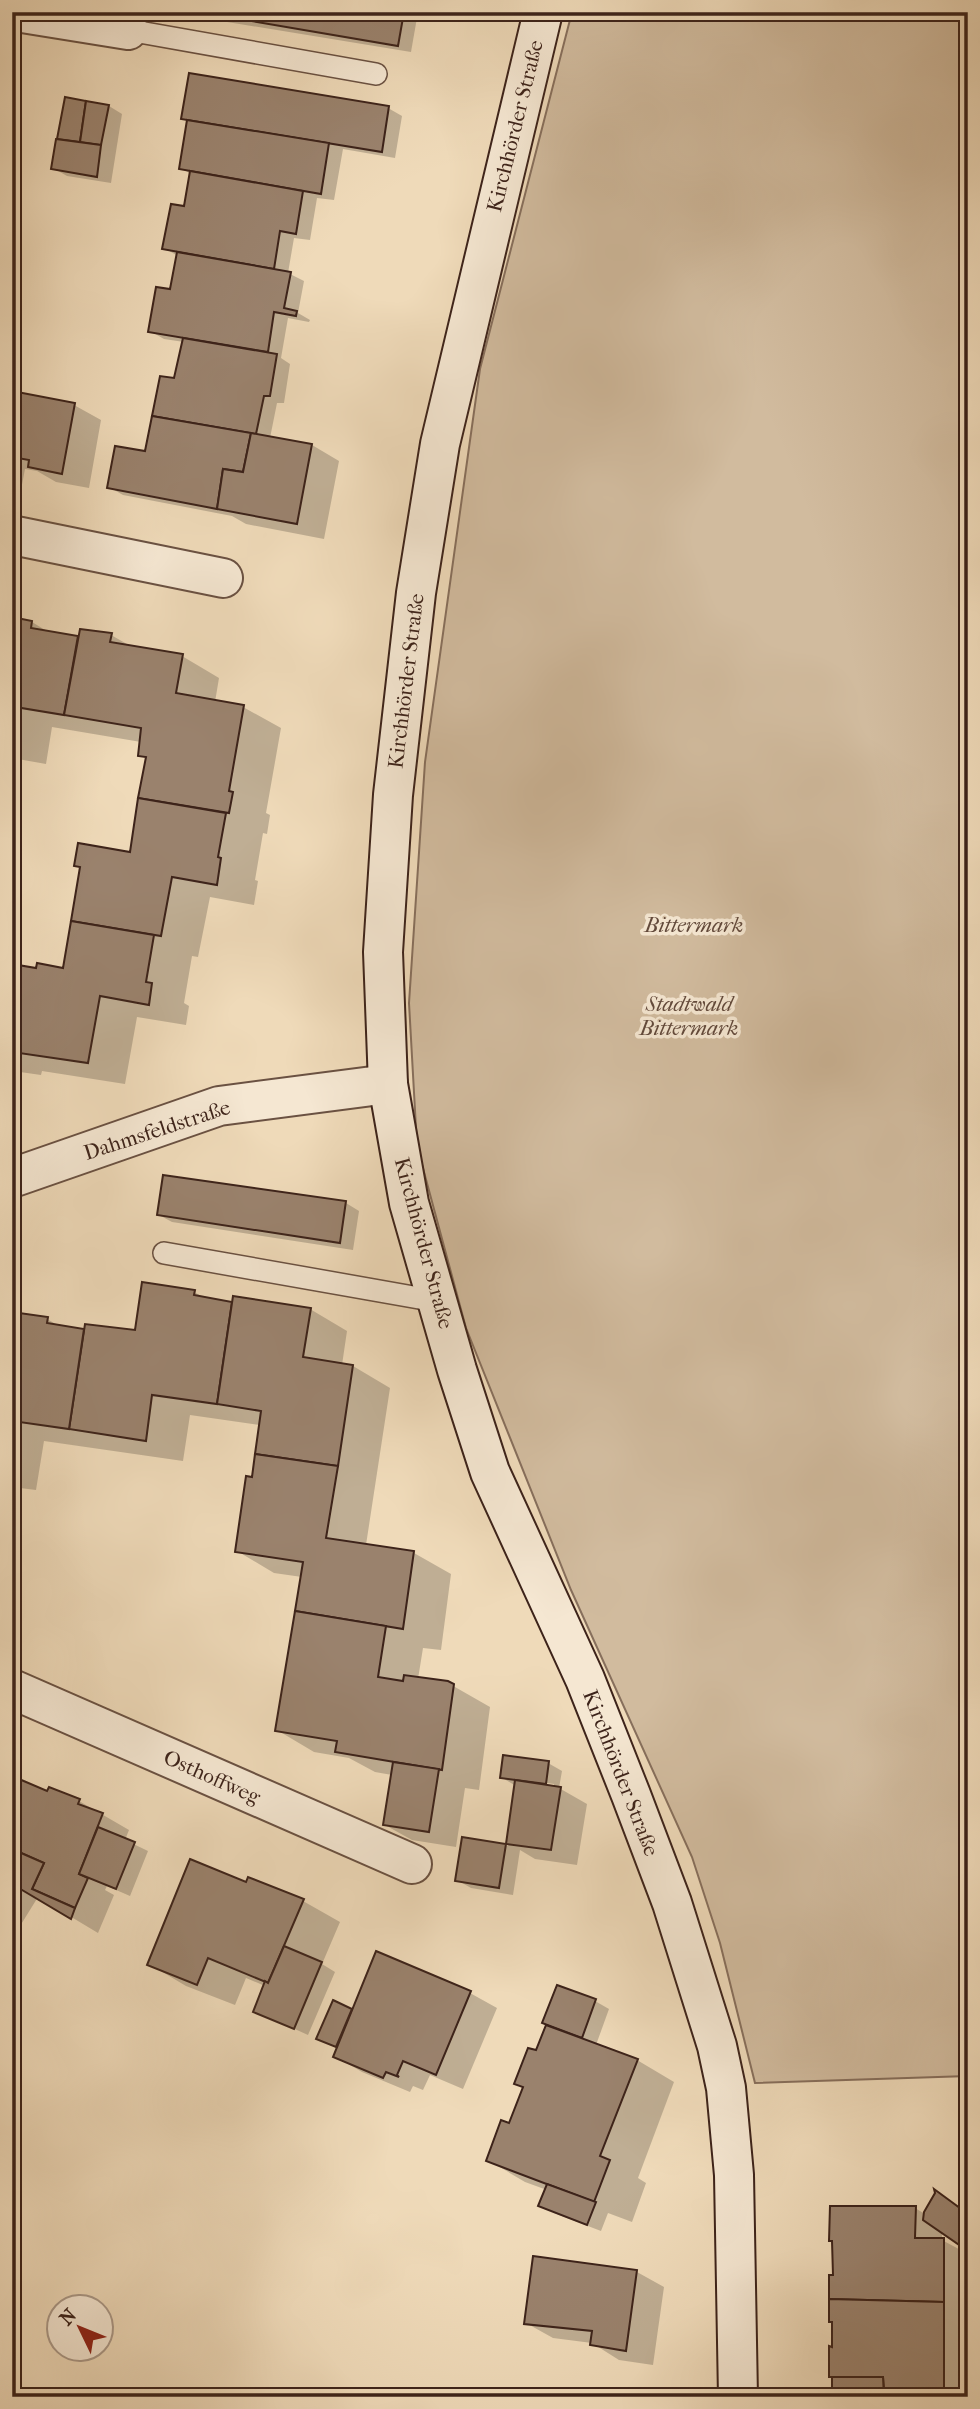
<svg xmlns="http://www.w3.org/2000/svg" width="980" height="2409" viewBox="0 0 980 2409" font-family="'IM FELL French Canon',serif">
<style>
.green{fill:#d1bb9e;stroke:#876f5c;stroke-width:2}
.shadow{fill:#0003;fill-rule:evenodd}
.building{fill:#9a826d;stroke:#3d231a;stroke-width:2}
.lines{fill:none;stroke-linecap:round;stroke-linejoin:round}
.service-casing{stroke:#6a5142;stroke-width:24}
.minor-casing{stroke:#6a5142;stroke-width:42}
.secondary-casing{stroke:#3d231a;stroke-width:42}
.service{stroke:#f5e7d2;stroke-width:21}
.minor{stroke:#f5e7d2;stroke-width:38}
.secondary{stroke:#f5e7d2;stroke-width:38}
.labels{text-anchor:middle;stroke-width:7;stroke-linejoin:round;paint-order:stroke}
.street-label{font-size:21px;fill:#3d231a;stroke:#f5e7d2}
.park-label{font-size:21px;font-style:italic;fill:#62493b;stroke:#f5e7d2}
</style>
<rect width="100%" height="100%" fill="#efdab9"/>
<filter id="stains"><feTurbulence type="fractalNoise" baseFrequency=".00286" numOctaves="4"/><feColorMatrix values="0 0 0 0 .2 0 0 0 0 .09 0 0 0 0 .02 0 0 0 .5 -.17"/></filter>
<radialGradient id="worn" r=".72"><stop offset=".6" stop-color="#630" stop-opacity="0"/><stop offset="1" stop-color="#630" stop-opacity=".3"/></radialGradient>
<!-- green -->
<path class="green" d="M572,12H968V2076L755,2083L720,1943L692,1857L571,1590L466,1328L417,1146L409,1003L425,762L480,369Z"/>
<!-- shadow -->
<g class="shadow">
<path d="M202,12H418L411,52L215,20Z"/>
<path d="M66,99L109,106L122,114L111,183L67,176L53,168Z"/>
<path d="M388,108L402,116L395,158L343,149L334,200L317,198L310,240L294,238L288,273L304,281L298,313L310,320L309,322L288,318L281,358L290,364L284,403H277L270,438L312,445L339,461L324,539L246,524L232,516L123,495L109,487L147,453L176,380L184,342L164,339L150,331L171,291L178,256L164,248L185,208L191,174L181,168L188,121L183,118Z"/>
<path d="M12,393L74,405L101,420L89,488L56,482L37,471L25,469L21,490L12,488Z"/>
<path d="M12,619L32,622L50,633L79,638L111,635L134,648L182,656L219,678L215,702L243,707L281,728L266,813L270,815L267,834L263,833L255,880L258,881L254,905L210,897L198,957L192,956L184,1003L189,1006L186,1025L137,1017L125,1084L42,1071L41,1075L20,1072L12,1067V966L38,970H65L81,868L76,865L132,853L147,759L140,755L141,742L52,727L46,764L12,758Z"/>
<path d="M164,1177L346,1203L359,1211L353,1250L172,1222L159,1215Z"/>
<path d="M194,1292L207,1299L233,1304L310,1309L347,1331L342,1365L353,1366L390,1388L366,1545L414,1553L451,1574L441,1650L423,1648L418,1679L448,1683L490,1707L479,1790L465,1788L456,1847L412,1840L385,1825L392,1775L375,1772L349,1758L314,1752L277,1730L302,1577L274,1573L237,1551L253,1479L260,1425L190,1415L183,1461L44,1441L36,1490L12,1487V1314L47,1319L61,1327L86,1331L137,1332Z"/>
<path d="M548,1763L562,1771L559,1788L587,1804L577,1865L535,1859L520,1850L513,1895L471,1888L457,1880L463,1839L508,1846L516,1786L501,1777ZM514,1778L554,1784V1787L514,1782Z"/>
<path d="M50,1789L79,1801L129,1830L125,1840L148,1851L130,1896L107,1886L105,1890L114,1895L98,1933L38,1897L12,1939V1802L48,1793Z"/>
<path d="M247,1884L303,1901L340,1922L322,1964L335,1972L308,2035L255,2011L265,1986L246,1978L235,2005L186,1986L149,1964Z"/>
<path d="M377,1954L470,1993L497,2008L463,2089L430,2075L423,2090L413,2086L410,2092L362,2072L335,2056L338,2048L318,2038L334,2003L353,2011Z"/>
<path d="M558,1987L595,2001L609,2009L596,2045L637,2060L674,2082L638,2178L646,2183L632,2222L608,2213L601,2231L554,2213L541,2205L547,2190L525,2182L488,2160L510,2125L548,2024Z"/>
<path d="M950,2201L968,2214V2249L942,2231V2240L968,2254V2397H901L896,2394V2397H834V2242L831,2240L915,2208L925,2214Z"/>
<path d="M535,2258L637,2272L664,2287L653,2365L619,2360L592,2343L553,2338L526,2323Z"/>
</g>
<!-- building -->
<g class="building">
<path d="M199,12H404L398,46Z"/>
<path d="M189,73L389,106L382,152L181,119Z"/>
<path d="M65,97L86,101L80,142L57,139Z"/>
<path d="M86,101L109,105L101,145L80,142Z"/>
<path d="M187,120L329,143L321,194L179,169Z"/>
<path d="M56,139L101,145L97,177L51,169Z"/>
<path d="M190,171L303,191L296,234L280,231L274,269L162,249L171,204L184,206Z"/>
<path d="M177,252L291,272L284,308L297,311L296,316L274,312L268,352L148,332L156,287L170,289Z"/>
<path d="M183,338L277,354L270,396H264L256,434L152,416L160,376L174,378Z"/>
<path d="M12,391L75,403L62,474L28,467L29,460L12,457Z"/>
<path d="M152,416L251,433L243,472L223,469L217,509L107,488L115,446L145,451Z"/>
<path d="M251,433L312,444L297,524L217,509L223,469L243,472Z"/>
<path d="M12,617L32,621L31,628L78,636L64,715L15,707L12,723Z"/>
<path d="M80,629L112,633L110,642L183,654L176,693L244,705L229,791L233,792L229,813L138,798L146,757L138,756L141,728L64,715Z"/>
<path d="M138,798L226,813L218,857L221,858L217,885L172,877L161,936L71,921L80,867L74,866L78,843L130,852Z"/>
<path d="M71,921L154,935L146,982L152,983L149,1005L100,996L88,1063L12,1052V964L36,968L37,963L63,968Z"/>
<path d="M163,1175L346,1201L340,1243L157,1215Z"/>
<path d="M142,1282L195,1290L194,1295L232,1302L217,1404L152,1395L146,1441L69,1429L85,1324L135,1330Z"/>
<path d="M233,1296L311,1308L303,1357L353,1365L338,1466L255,1454L261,1411L217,1404Z"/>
<path d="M12,1312L48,1317L47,1323L84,1329L69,1429L12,1421Z"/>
<path d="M255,1454L338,1466L326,1538L414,1551L403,1629L295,1611L303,1562L235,1552L246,1476L252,1477Z"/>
<path d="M295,1611L386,1626L378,1677L403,1681L404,1675L448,1681L454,1684L442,1770L335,1752L337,1741L275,1731Z"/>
<path d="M503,1755L549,1761L546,1784L500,1778Z"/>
<path d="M393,1762L439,1769L429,1832L383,1825Z"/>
<path d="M19,1779L47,1791L49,1787L80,1799L78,1804L103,1813L79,1874L88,1878L75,1908L32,1889L44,1863L12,1849V1797Z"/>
<path d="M515,1780L561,1787L551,1850L506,1844Z"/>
<path d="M98,1827L135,1842L116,1889L79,1874Z"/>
<path d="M462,1837L506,1844L499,1888L455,1881Z"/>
<path d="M12,1849L44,1863L32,1889L75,1908L71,1919L12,1884Z"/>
<path d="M190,1859L246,1882L248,1877L304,1899L268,1983L208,1958L197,1985L147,1965Z"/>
<path d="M284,1946L322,1962L294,2029L253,2012L265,1981L268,1983Z"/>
<path d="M376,1951L471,1991L436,2075L403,2061L397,2075L399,2077L386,2072L383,2078L333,2057Z"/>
<path d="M557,1985L596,1999L582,2038L542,2023Z"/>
<path d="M333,2000L352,2009L336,2047L316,2039Z"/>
<path d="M546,2025L638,2059L600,2156L610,2160L594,2202L486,2161L501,2120L509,2123L523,2087L514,2084L528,2048L536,2050Z"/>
<path d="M547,2184L596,2202L587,2225L538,2206Z"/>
<path d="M934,2189L968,2214V2251L923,2220L924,2212L935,2193Z"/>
<path d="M830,2206H916L915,2238H944V2302L829,2299V2275H833L832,2241H829Z"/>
<path d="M533,2256L637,2270L626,2351L590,2345L592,2331L524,2324Z"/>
<path d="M829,2299L944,2302V2397H922L896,2391L897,2389H884L883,2377H829V2346L832,2347V2322H829Z"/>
<path d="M832,2377H883L884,2397H832Z"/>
</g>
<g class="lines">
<defs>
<g id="service">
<path d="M128,30L376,74"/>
<path d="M164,1253L436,1301"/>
</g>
<g id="minor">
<path d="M16,12L128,30"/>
<path d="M12,535L223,578"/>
<path d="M12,1178L219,1106L388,1084"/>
<path d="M12,1689L412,1864"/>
</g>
<path id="secondary" d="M543,12L440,444L416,593L393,795L383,952L388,1084L409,1203L457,1370L490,1472L585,1679L631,1795L672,1903L717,2046L726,2088L734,2175L738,2397"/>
</defs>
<!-- service casing -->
<use href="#service" class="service-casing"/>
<!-- minor casing -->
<use href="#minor" class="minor-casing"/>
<!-- secondary casing -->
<use href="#secondary" class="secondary-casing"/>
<!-- service -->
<use href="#service" class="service"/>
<!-- minor -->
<use href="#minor" class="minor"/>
<!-- secondary -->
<use href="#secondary" class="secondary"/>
</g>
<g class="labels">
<!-- street labels -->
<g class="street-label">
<text transform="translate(515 126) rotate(-76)" y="7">Kirchhörder Straße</text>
<text transform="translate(406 681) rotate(-83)" y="7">Kirchhörder Straße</text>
<text transform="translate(157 1130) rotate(-18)" y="7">Dahmsfeldstraße</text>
<text transform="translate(424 1243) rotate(75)" y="7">Kirchhörder Straße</text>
<text transform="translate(621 1773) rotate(69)" y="7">Kirchhörder Straße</text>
<text transform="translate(212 1777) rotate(24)" y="7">Osthoffweg</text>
</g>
<!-- park labels -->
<g class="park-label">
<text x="694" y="932">Bittermark</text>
<text x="689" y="1011">Stadtwald<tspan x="689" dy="24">Bittermark</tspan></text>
</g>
</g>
<!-- margin -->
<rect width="980" height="2409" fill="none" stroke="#efdab9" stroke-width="42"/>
<rect x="14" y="14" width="952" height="2381" fill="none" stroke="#3d231a" stroke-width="3.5"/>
<rect x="21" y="21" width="938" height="2367" fill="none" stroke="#3d231a" stroke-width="2"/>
<!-- north arrow -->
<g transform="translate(80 2328) rotate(313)"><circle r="33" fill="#f5e7d2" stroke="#ab9988" stroke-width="2"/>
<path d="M0-5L12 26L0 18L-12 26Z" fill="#8f2418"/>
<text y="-10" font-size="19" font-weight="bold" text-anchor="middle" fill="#3d231a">N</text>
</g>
<rect width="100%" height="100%" filter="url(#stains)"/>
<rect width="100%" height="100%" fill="url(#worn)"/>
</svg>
